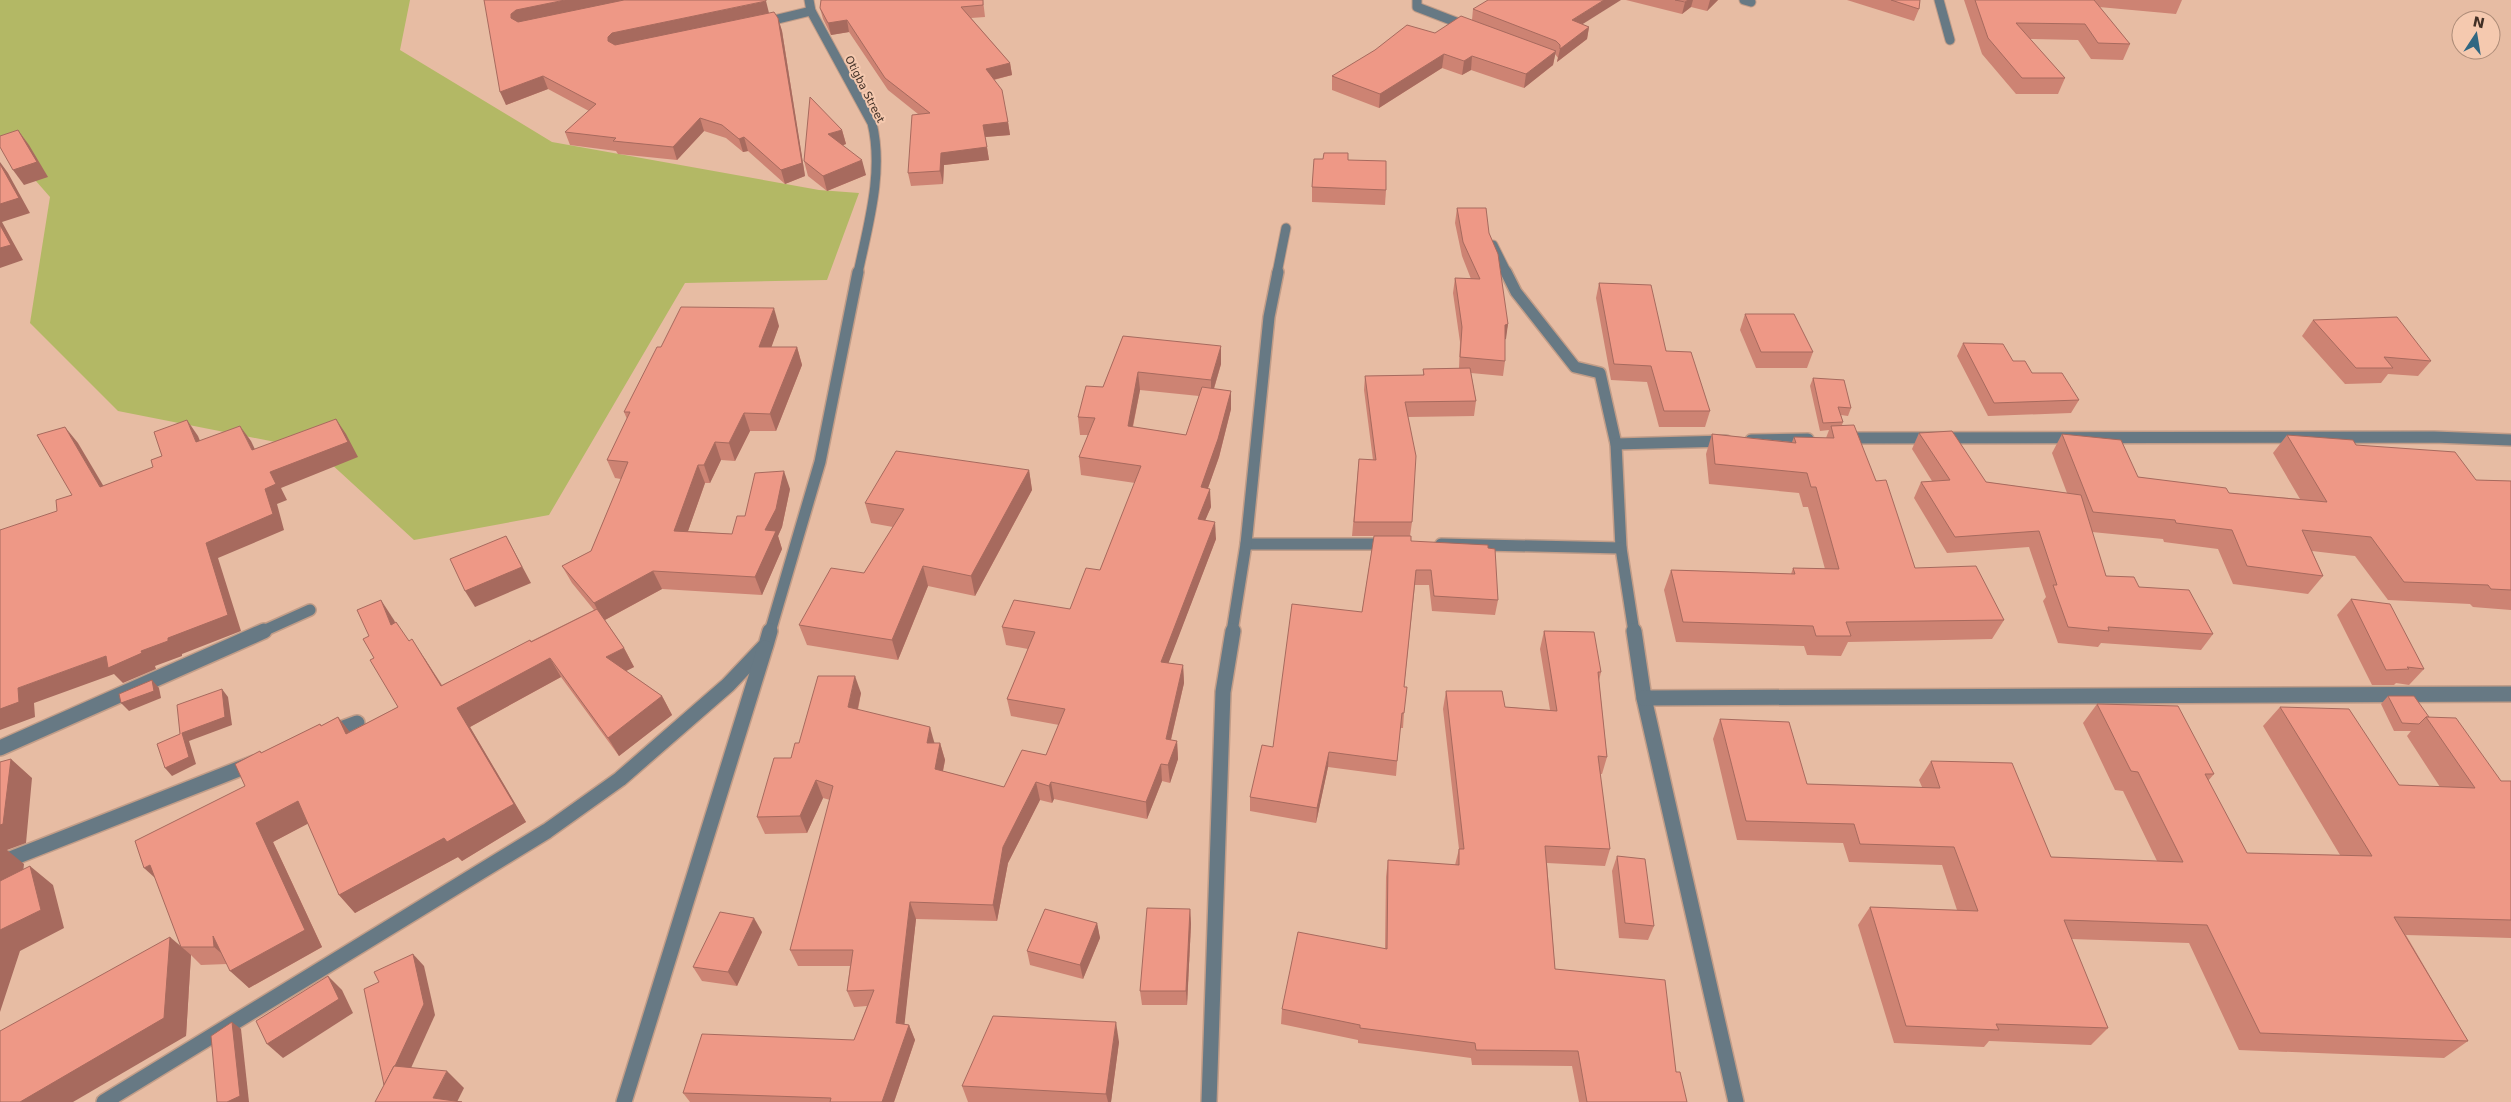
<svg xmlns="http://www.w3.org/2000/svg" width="2511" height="1102" viewBox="0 0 2511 1102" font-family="'DejaVu Sans',sans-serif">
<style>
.green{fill:#b3b865}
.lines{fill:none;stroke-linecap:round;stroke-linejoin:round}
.minor-far2-casing{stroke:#c29d88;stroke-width:11}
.minor-far1-casing{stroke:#c29d88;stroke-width:14}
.minor-casing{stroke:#c29d88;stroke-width:18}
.minor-far2{stroke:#677984;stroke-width:9}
.minor-far1{stroke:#677984;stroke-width:11}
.minor{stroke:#677984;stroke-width:15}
.wall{fill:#cd8373;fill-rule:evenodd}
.shaded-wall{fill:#a76a5e}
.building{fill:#ee9886;stroke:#a76a5e}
.labels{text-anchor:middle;stroke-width:4;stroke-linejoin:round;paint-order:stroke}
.far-street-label{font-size:11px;fill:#413026;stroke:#f5c9af}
</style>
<rect width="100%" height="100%" fill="#e7bca3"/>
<!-- green -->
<path class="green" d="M0,0H410L400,50L552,142L819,190L859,193L827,280L685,283L549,515L414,540L316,450L118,411L30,323L50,197L0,140Z"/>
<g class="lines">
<defs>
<g id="minor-far2">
<path d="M809,0L811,11L872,123C884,172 868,225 858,273"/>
<path d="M1417,0V7L1469,27"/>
<path d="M1744,0L1751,2"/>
<path d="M1939,0L1950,40"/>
<path d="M762,23L811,11"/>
<path d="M1493,245L1507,273"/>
<path d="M1277,273L1286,228"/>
</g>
<g id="minor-far1">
<path d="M1506,272L1516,292L1575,367L1600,373L1616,444L1621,548L1634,632"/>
<path d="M1843,438L2434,437L2511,440"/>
<path d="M1751,440L1808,439"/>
<path d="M1616,444L1726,441"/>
<path d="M1246,544H1389"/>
<path d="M1441,544L1621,548"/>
<path d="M261,632L310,610"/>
<path d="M770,632L820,462L858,272"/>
<path d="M1232,632L1246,544L1269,317L1278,272"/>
</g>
<g id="minor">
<path d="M1634,631L1644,698L1736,1102"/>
<path d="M1644,698L2511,694"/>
<path d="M330,733L357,723"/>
<path d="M0,748L264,631"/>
<path d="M0,863L254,763"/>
<path d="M104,1102L547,831L620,779L728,685L766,645L770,631"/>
<path d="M624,1102L765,648"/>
<path d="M1209,1102L1223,692L1233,631"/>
</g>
</defs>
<!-- minor-far2 casing -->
<use href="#minor-far2" class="minor-far2-casing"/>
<!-- minor-far1 casing -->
<use href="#minor-far1" class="minor-far1-casing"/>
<!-- minor casing -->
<use href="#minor" class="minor-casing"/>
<!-- minor-far2 -->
<use href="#minor-far2" class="minor-far2"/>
<!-- minor-far1 -->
<use href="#minor-far1" class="minor-far1"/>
<!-- minor -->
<use href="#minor" class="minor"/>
</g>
<!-- wall -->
<g class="wall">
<path d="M484,0L769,13L778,18L782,31L805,176L785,184L748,151L743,152L726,138L704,131L677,160L618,154L616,151L570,145L565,132L589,111L548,89L506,105Z"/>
<path d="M983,0L985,17L971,18L1010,63L1012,75L994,80L1008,122L1010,135L985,137L989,160L944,165L943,184L911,186L908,173L918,114L888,90L849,32L831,35L823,19L820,8Z"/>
<path d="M1626,0H1718L1707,11L1691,7L1682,14Z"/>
<path d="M1847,0H1920L1919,9L1914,21Z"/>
<path d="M1964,0H2182L2176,14L2099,7L2130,44L2123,60L2091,59L2078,40L2030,39L2065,78L2058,94H2016L1982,54Z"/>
<path d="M1473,9L1582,24L1589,27L1587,39L1557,62L1558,58L1555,54L1553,65L1524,88L1471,70L1462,75L1442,68L1379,108L1332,90V76L1435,33L1472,20Z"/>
<path d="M842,130L846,144L843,145L866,175L827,191L808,176L804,161Z"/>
<path d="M1323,159L1348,160L1386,190L1385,205L1312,202V187Z"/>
<path d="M1457,208L1489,233L1508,324L1505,339V361L1503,376L1471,373L1476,401L1474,416L1408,417L1412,522L1410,536L1411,541L1498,600L1495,615L1432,611L1429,585H1415L1404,687V713L1403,728H1400L1396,776L1328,767L1316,823L1250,811V797L1273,747L1362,612L1374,536H1352L1359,459L1373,460L1364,390L1365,376L1423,375V369L1459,368L1460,342L1453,293L1455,278L1471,279L1462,256L1455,223Z"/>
<path d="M1599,283L1666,351L1710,411L1705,427H1659L1647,382L1611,380L1596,298Z"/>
<path d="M1745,314L1813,352L1807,368H1756L1740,330Z"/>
<path d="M2313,320L2431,361L2418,376L2388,374L2381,383L2345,384L2302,336Z"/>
<path d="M779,326L771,347H797L802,365L776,431H750L735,461L721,460L710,483H705L688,531L732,534L745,516L790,489L782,527L778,536L782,549L762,595L662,589L605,620L624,648L634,667L626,671L662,696L672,715L619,756L561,677L470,727L526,822L462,861L458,857L355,913L339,895L308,823L273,842L322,947L249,988L227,964L201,965L191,955L186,1036L181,946L245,786L261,753L320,724L321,726L338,717L349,732L398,707L374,658L369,636L394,620L395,623L409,641L425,659L442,685L594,610L572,583L562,566L591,551L621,479L615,478L607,460L627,419L624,412L661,347Z"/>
<path d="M1123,336L1221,364L1214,389L1231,391V409L1219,457L1208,488L1211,507L1205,520L1216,539L1168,663L1183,665L1184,683L1171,740L1177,741L1178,759L1170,783L1162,781L1147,819L1054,799L1052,803L1040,800L1008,863L997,921L916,919L904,1024L909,1025L915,1040L894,1102H690L683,1093L854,1040L867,1006L854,1007L847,991L850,966H798L790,950L830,800L823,798L807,833L765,834L757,817L799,743L861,693L858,710L935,743H940L945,760L943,771L1004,787L1046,755L1059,725L1011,716L1007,699L1028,649L1006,645L1002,627L1070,609L1100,570L1135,483L1081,475L1079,457L1088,435H1080L1078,417L1103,387ZM1140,390L1199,396L1186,435L1133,427Z"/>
<path d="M1963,343L2013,361L2032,373L2079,400L2071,413L1988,416L1957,356Z"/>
<path d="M1813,378L1851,408L1848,416L1841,415L1843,422L1842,425L1876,481L1915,568L2004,620L1992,639L1848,642L1841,656L1807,655L1804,646L1676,642L1664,590L1671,570L1791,574L1793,568L1825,569L1808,507H1803L1799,493L1709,484L1706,454L1712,434L1792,442L1794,437L1826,438L1829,430L1820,431L1810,386Z"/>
<path d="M1919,433L1986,482L2067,493L2052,453L2062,434L2138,477L2229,493L2300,499L2273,453L2287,435L2356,445L2476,480L2511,481V610L2473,607L2470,604L2388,600L2355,556L2312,551L2323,576L2308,594L2233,584L2218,549L2164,542L2163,539L2092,532L2106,576L2139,587L2213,634L2201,650L2101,643L2098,647L2058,643L2043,601L2046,597L2029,547L1947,553L1914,498L1921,482L1932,481L1912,449Z"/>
<path d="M1029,470L1032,490L975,596L928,586L898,660L807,645L799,625L864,573L893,527L871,523L865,503Z"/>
<path d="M2351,599L2424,669L2409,685L2396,683L2394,685H2372L2337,615Z"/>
<path d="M1544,631L1601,672L1599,681L1607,757L1602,774H1600L1610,849L1605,866L1547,863L1555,969L1676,1072L1687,1102H1579L1572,1066L1472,1065L1471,1058L1358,1043V1040L1281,1024L1282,1009L1385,949L1386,877L1388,860L1455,865L1459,849L1443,709L1446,691L1505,707L1550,710L1540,649Z"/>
<path d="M2388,696L2429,717L2501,781H2511V938L2406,935L2468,1041L2444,1058L2239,1050L2189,943L2071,939L2108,1028L2091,1045L1989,1041L1984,1047L1894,1043L1858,925L1870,907L1957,910L1942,865L1849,862L1843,843L1737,840L1713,739L1720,719L1807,784L1922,787L1919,780L1931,761L2051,857L2157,861L2123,791L2115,790L2083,723L2097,704L2214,774L2208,781L2247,853L2340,855L2263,726L2280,707L2399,785L2440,787L2407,736L2411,731H2394L2381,704Z"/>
<path d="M1617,856L1654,926L1648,940L1619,938L1612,871Z"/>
<path d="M1190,909L1191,924L1187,1005H1142L1140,991Z"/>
<path d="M1097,923L1100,938L1083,979L1030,965L1027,951Z"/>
<path d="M762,932L737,986L702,981L693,967Z"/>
<path d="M1119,1042L1111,1102H968L962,1086Z"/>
</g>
<!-- shaded-wall -->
<g class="shaded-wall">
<path d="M565,0H627L516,27L511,18V14L516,10Z"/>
<path d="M1604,0H1621L1570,32L1572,20Z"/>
<path d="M1688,0H1693L1691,7L1682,14L1685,2Z"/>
<path d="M1710,0H1718L1707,11Z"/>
<path d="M766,1L769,13L612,54L608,41V37L612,33Z"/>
<path d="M778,18L782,31L805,176L785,184L781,170Z"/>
<path d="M847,20L849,32L831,35L828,23Z"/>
<path d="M1589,27L1587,39L1557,62L1560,49Z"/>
<path d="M1556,51L1553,65L1524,88L1526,74Z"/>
<path d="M1444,54L1442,68L1379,108L1380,94Z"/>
<path d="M1472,56L1471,70L1462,75L1464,61Z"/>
<path d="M1010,63L1012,75L988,81L986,69Z"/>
<path d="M543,76L548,89L506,105L500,92Z"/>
<path d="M700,118L704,131L677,160L673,147Z"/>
<path d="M1008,122L1010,135L985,137L983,125Z"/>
<path d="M18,130L29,145L48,177L24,185L13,170Z"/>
<path d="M842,130L846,144L832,149L828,134Z"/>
<path d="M744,137L748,151L743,152L739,139Z"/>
<path d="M987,147L989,160L944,165L943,184L940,171L941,153Z"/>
<path d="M862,160L866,175L827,191L823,176Z"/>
<path d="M0,162L8,173L30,213L2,222L23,260L0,268Z"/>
<path d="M774,308L779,326L765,365L759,347Z"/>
<path d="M1508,324L1506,339L1503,340L1505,325Z"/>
<path d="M1221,346V364L1211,398V380Z"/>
<path d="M797,347L802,365L776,431L770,414Z"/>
<path d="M1138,372L1140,390L1129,444L1128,426Z"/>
<path d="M1231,391V409L1219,457L1202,505L1201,487Z"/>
<path d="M744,413L750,431L735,461L729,443Z"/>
<path d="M336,419L346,434L358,457L281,488L287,500L277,504L284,530L218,558L241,631L182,654V656L155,666L156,669L123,683L114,674L34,703L35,717L0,730V709L18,688L106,656L141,651L168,638L206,543L265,489L270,472Z"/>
<path d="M187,420L198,436L207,458L196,442Z"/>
<path d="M240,426L251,441L263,466L252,450Z"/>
<path d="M65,427L78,443L113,502L100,487Z"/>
<path d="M715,442L721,460L710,483L704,465Z"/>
<path d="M698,465L705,483L682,548L674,531Z"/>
<path d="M1029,470L1032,490L975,596L971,576Z"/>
<path d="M784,471L790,489L782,527L778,536L782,549L762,595L755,577L765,530Z"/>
<path d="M1210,489L1211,507L1198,537V519Z"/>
<path d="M1215,522L1216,539L1162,680L1161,662Z"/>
<path d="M506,536L531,583L475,607L465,591Z"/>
<path d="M923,566L928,586L898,660L892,640Z"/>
<path d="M653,571L662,589L603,621L594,603Z"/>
<path d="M381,600L394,620L404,644L391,625Z"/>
<path d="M412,639L425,659L454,705L441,686Z"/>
<path d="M624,648L634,667L616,676L606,657Z"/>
<path d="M550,658L561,677L470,727L526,822L462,861L458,857L355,913L339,895L457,708Z"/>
<path d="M1183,665L1184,683L1167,756L1166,739Z"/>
<path d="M855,676L861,693L854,725L848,707Z"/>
<path d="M152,680L159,688L161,698L129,711L121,703Z"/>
<path d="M222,689L228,697L232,725L189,741L196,764L172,776L165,768L182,733Z"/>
<path d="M662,696L672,715L619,756L608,738Z"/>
<path d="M338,717L353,736L346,734Z"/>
<path d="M930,727L935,745L927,743Z"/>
<path d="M1177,741L1178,759L1170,783L1168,765Z"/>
<path d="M940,743L945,760L940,786L935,769Z"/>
<path d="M1329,752L1328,767L1316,823L1317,808Z"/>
<path d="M11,759L32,778L26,843L7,850L24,864L20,902L0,886V825Z"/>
<path d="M1161,764L1162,781L1147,819L1146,802Z"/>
<path d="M816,780L823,798L807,833L800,816Z"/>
<path d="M1036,782L1040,800L1008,863L997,921L993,905L1003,847Z"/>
<path d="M1051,782L1054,799L1052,803L1049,786Z"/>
<path d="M298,801L315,820L273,842L322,947L249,988L230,971L256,823Z"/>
<path d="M150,865L164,886L144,868Z"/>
<path d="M30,866L53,885L64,928L20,951L0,1012V930Z"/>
<path d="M910,902L916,919L903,1038L896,1023Z"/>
<path d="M1190,909L1191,924L1187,1005L1186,991Z"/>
<path d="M754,918L762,932L737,986L728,972Z"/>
<path d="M1097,923L1100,938L1083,979L1080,965Z"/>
<path d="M213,936L234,964L214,947Z"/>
<path d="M170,937L191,955L186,1036L73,1102H20Z"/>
<path d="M413,954L424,966L435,1015L397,1099L385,1088Z"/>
<path d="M328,976L342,990L353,1013L283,1058L267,1044Z"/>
<path d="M232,1022L241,1029L249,1102H227Z"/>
<path d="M1116,1022L1119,1042L1111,1102H1108L1106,1094Z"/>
<path d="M909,1025L915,1040L894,1102H882Z"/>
<path d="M447,1071L464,1088L457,1102L433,1098Z"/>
</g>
<!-- building -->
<g class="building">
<path d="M484,0H565L516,10L511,14V18L518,22L624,0H766V1L612,33L608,37V41L615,45L774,12L778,18L802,163L781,170L744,137L739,139L722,125L700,118L673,147L613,141L616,138L565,132L596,104L543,76L500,92Z"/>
<path d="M821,0H983V5L961,7L1010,63L986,69L1002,90L1008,122L983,125L987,147L941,153L940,171L908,173L912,115L930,113L885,78L847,20L828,23L820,8Z"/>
<path d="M1488,0H1604L1572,20L1589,27L1560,49V45L1556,41L1473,9Z"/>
<path d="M1675,0H1688L1685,2Z"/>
<path d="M1891,0H1920L1919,9Z"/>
<path d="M1975,0H2094L2130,44L2098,43L2085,24L2016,23L2065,78H2022L1988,38Z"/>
<path d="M1461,16L1556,51L1526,74L1472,56L1464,61L1444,54L1380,94L1332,76L1375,50L1407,25L1435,33Z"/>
<path d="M810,97L842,130L828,134L862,160L823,176L804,161Z"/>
<path d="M18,130L37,162L13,170L0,147V136Z"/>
<path d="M1324,153H1348V160L1386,161V190L1312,187L1314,159H1323Z"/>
<path d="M0,164L19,198L0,204Z"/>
<path d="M1457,208H1486L1489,233L1498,254L1508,324L1505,325V361L1460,357L1462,327L1455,278L1480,279L1463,242Z"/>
<path d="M0,225L11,245L0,248Z"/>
<path d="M1599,283L1651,285L1666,351L1691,352L1710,411H1664L1651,366L1614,364Z"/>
<path d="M681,307L774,308L759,347H797L770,414L744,413L729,443L715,442L704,465H698L674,531L732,534L737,516H745L755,473L784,471L776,509L765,530L776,531L755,577L653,571L594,603L562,566L591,551L628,462L607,460L630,412H624L657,347H661Z"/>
<path d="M1745,314H1794L1813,352H1761Z"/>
<path d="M2397,317L2431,361L2384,357L2393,368H2356L2313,320Z"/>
<path d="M1123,336L1221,346L1211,380L1138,372L1128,426L1186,435L1202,387L1231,391L1218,439L1201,487L1210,489L1198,519L1215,522L1161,662L1183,665L1166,739L1177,741L1168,765L1161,764L1146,802L1051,782L1049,786L1036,782L1003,847L993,905L910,902L896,1023L909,1025L882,1102H830L831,1098L683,1093L702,1034L854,1040L874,990L847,991L853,950H790L833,786L816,780L800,816L757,817L774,758H791L795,743H799L818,676H855L848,707L930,727L927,743H940L935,769L1004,787L1022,750L1046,755L1065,709L1007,699L1035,632L1002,627L1014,600L1070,609L1086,568L1100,570L1141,466L1079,457L1095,418L1078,417L1086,386L1103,387Z"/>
<path d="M1963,343L2003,344L2013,361H2025L2032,373H2062L2079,400L1994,403Z"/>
<path d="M1470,368L1476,401L1405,402L1416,456L1412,522H1354L1359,459L1376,460L1365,376L1424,375L1423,369Z"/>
<path d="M1813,378L1844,380L1851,408L1838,407L1843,422L1823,423Z"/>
<path d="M336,419L348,442L270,472L276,484L265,489L273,514L206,543L228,615L168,638V641L141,651L142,653L108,668L106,656L18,688L19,702L0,709V530L57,511L56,500L72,495L37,435L65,427L100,487L153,467L151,460L162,456L154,432L187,420L196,442L240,426L252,450Z"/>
<path d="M1854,425L1876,481L1886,480L1915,568L1976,566L2004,620L1846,622L1851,636H1816L1813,626L1683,622L1671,570L1795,574L1793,568L1839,569L1816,487H1811L1807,473L1715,464L1712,434L1796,443L1794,437L1834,438L1831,426Z"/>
<path d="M1952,431L1986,482L2081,495L2106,576L2134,577L2139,587L2189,590L2213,634L2108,627L2109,631L2068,627L2053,585H2057L2039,531L1955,537L1921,482L1950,480L1919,433Z"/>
<path d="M2062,434L2121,440L2138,477L2226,488L2229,493L2327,502L2287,435L2353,440L2356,445L2455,452L2476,480L2511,481V590L2491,589L2488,585L2404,582L2371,537L2302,530L2323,576L2247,566L2232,530L2176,523L2175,520L2093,512Z"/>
<path d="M896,451L1029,470L971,576L923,566L892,640L799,625L831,568L864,573L904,509L865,503Z"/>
<path d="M506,536L522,567L465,591L450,559Z"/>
<path d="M1374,536H1411V541L1488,545V548L1495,549L1498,600L1434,596L1431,570H1416L1404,687H1407L1404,713H1402L1397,761L1329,752L1317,808L1250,797L1262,745L1273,747L1292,604L1362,612Z"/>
<path d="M2351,599L2390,604L2424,669L2407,667L2409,669L2386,670Z"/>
<path d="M381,600L391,625L396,622L409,641L412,639L441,686L530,640L531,642L597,609L624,648L606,657L662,696L608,738L550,658L457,708L514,804L447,842L444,838L339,895L298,801L256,823L305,930L230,971L213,936L214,947H181L150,865L144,868L135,841L245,786L235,764L260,751L261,753L320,724L321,726L338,717L346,734L398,707L370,660L374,658L363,639L369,636L357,610Z"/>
<path d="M1544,631L1594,632L1601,672H1598L1607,757L1598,756L1610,849L1545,846L1555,969L1665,980L1676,1072H1680L1687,1102H1587L1578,1051L1476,1050L1475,1043L1360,1028V1025L1282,1009L1298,932L1387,949L1388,860L1459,865V849H1464L1446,691H1502L1505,707L1557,711Z"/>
<path d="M152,680L154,691L121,703L119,694Z"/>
<path d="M222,689L225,717L182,733L189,757L165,768L157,744L180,734L177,705Z"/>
<path d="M2388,696H2414L2429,717H2426L2419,724L2402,723Z"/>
<path d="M2097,704L2178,706L2214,774H2205L2247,853L2372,856L2280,707L2349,709L2399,785L2475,788L2426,717L2456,718L2501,781H2511V920L2394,917L2468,1041L2260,1033L2207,925L2064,920L2108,1028L1996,1024L1999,1030L1906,1026L1870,907L1978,911L1954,847L1860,844L1854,824L1746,821L1720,719L1789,722L1807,784L1940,788L1931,761L2012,763L2051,857L2183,862L2138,772L2131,771Z"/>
<path d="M11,759L3,824L0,825V762Z"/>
<path d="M1617,856L1645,859L1654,926L1625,923Z"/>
<path d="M30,866L41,910L0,930V881Z"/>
<path d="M1147,908L1190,909L1186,991H1140Z"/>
<path d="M1045,909L1097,923L1080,965L1027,951Z"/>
<path d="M720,912L754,918L728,972L693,967Z"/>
<path d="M170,937L164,1018L20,1102H0V1031Z"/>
<path d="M413,954L424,1004L395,1066H394L384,1085L364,989L379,982L374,972Z"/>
<path d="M328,976L339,999L267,1044L256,1021Z"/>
<path d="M993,1016L1116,1022L1106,1094L962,1086Z"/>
<path d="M232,1022L240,1096L227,1102H217L211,1036Z"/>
<path d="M394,1066L447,1071L433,1098L462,1102H375Z"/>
</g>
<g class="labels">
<!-- far-street labels -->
<g class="far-street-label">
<text transform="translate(865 89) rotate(63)" y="4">Otigba Street</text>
</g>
</g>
<!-- north arrow -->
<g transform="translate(2476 35) rotate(12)"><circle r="24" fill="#f5c9af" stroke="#ad8c78"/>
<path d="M0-4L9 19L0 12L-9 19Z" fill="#306782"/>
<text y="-8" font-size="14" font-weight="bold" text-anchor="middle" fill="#413026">N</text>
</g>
</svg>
